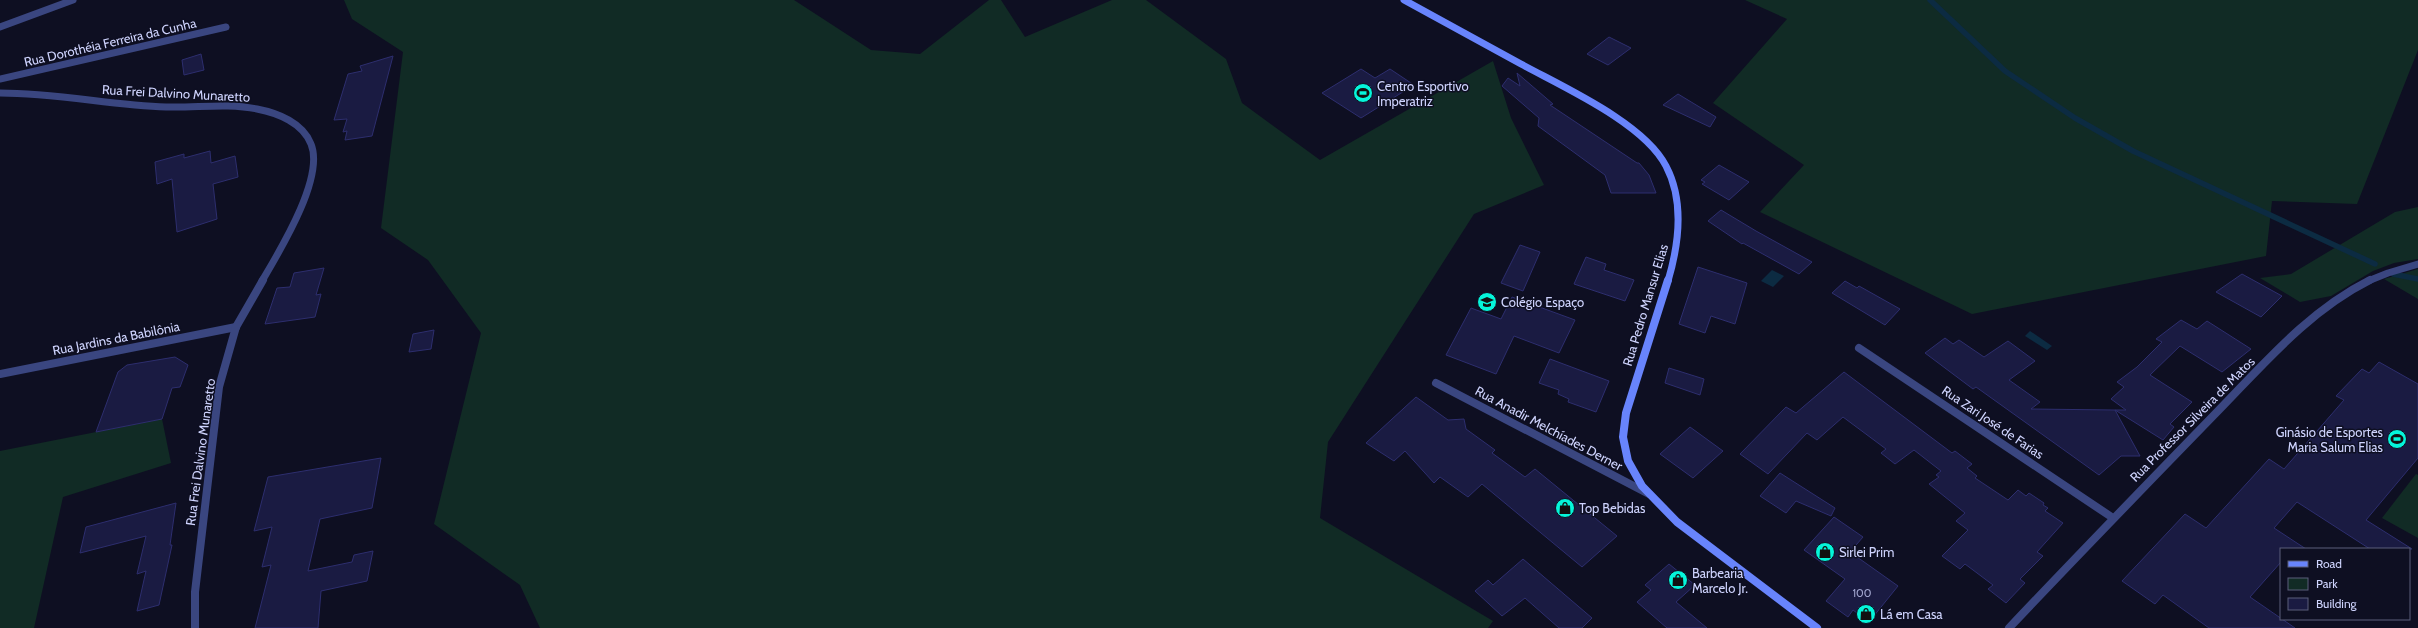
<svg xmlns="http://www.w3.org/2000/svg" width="2418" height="628" viewBox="0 0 2418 628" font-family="Cabin,sans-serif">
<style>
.green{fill:#112b25}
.water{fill:#0c2b42}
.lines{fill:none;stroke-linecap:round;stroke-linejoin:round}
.stream{stroke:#0c2b42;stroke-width:5.5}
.building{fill:#1a1b42;stroke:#2d2e6e}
.minor-far1{stroke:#3a4680;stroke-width:7}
.minor{stroke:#3a4680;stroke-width:8}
.secondary-far1{stroke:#6884fc;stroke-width:7}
.secondary{stroke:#6884fc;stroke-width:8}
.labels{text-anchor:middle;stroke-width:3;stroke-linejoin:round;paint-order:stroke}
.number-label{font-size:11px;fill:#a2a6cf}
.street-label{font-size:13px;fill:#cfd4fe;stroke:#0e0f22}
.poi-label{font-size:13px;fill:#cfd4fe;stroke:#0e0f22;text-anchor:start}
</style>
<rect width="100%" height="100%" fill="#0e0f22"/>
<!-- green -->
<g class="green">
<path d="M344,0H794L871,50L920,54L989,0H1001L1025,37L1112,0H1146L1226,59L1242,103L1320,160L1493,61L1511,118L1544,185L1474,214L1328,442L1320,518L1493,621L1488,628H540L520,585L434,524L481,333L428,260L381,228L403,52L352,19Z"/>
<path d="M1745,0H2418V50L2357,204L2272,201L2266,256L1972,314L1760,212L1804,165L1713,103L1787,19Z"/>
<path d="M2418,207V259L2394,263L2373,271L2331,296L2300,302L2260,278L2291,274L2395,212Z"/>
<path d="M2418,269V299L2384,279Z"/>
<path d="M162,419L171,463L63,497L34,628H0V451Z"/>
<path d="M2416,474L2418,475V538L2382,518Z"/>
</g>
<!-- water -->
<g class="water">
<path d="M1772,270L1784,276L1773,287L1761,281Z"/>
<path d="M2030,331L2052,346L2047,350L2025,336Z"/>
</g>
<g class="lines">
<!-- stream -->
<g class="stream">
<path d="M1930,0L2005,71L2075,118L2133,151L2375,264"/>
<path d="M2393,274L2418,279"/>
</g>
</g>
<!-- building -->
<g class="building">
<path d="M1609,37L1631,48L1608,65L1587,54Z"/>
<path d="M201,54L204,70L184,75L182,60Z"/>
<path d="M393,56L372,136L345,140L347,131L343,132L347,119L334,120L348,74L362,71L360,66Z"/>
<path d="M1361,69L1375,78L1390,69L1414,85L1361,118L1322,93Z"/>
<path d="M1517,73L1553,104L1550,105L1637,163H1639L1649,175L1656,193H1611L1605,175L1538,126L1539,118L1502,86L1508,78L1520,86Z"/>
<path d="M1678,94L1716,117L1710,127L1663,105Z"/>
<path d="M210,151L211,163L235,156L238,177L213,184L217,219L177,232L172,179L157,184L155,162L184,154V158Z"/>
<path d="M1719,165L1749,182L1729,200L1702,184L1705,182L1701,180Z"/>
<path d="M1721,210L1756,231L1812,262L1799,274L1743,243L1742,244L1708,221Z"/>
<path d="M1520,245L1540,252L1523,291L1501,283Z"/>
<path d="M1586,257L1606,264L1604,270L1634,280L1625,301L1574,284Z"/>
<path d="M1698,267L1747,283L1735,324L1711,316L1705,333L1679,324Z"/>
<path d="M324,268L316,295L321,294L315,317L265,324L277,288L290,287L294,273Z"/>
<path d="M2242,274L2282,296L2261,317L2216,292Z"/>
<path d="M1845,281L1857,288L1859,286L1900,309L1885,325L1832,293Z"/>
<path d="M1512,297L1575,320L1559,353L1514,336L1496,374L1446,355L1471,308L1501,319Z"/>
<path d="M2181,320L2197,329L2207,321L2251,349L2222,372L2180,346L2150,375L2192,402L2170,424L2174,427L2163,440L2115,410H2126L2111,399L2124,387L2117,382L2137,367L2162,342L2156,339Z"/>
<path d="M434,330L431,349L409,352L413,334Z"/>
<path d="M1945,338L1953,344L1959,340L1984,357L2008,341L2035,361L2009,380L2040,402L2031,409L2115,410L2140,456H2121L2099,475L1976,387L1973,389L1925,353Z"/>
<path d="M175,357L188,365L180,387L172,388L162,419L96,432L118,372L127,365Z"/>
<path d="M1550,359L1609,381L1596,412L1568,402L1569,399L1558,394L1559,390L1539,383Z"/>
<path d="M2379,362L2418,384V458L2366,520L2412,549H2370L2297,502L2274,528L2306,549H2281V562L2250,597L2295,628H2209L2163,595L2155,604L2122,581L2185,514L2206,528L2269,459L2284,469L2344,400L2336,396L2362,369L2369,373Z"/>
<path d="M1669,368L1704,379L1700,395L1665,383Z"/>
<path d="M1844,372L1952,453L1955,451L1972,464L1967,468L1977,476L1975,478L2008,500L2018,490L2026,496L2029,493L2044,503L2043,505L2048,508L2045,511L2063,523L2037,552L2043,556L2020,579L2025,583L2006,603L1988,589L1993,585L1965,564L1960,569L1942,556L1968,530L1956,521L1965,513L1929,484L1939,477L1936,475L1941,471L1914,450L1895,464L1881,453L1886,449L1843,417L1817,440L1807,433L1768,474L1740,454L1786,407L1796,413Z"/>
<path d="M1416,397L1448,420L1464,419L1466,429L1495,450L1492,453L1525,477L1535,469L1617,536L1582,567L1482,484L1468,497L1440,477L1434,483L1405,451L1394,461L1366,443Z"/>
<path d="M1690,427L1723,451L1693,478L1660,454Z"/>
<path d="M381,458L372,508L320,519L308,571L352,562L354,555L373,551L367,581L321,591L318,628H255L271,565L262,567L272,527L254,531L268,477Z"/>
<path d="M1780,473L1835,508L1831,516L1796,501L1786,513L1760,496Z"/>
<path d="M176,503L170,545H172L159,605L137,611L146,571L137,574L146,536L80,553L86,527Z"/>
<path d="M1834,517L1863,537L1850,552L1898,586L1869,622L1853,610L1848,617L1826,601L1845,579L1804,550Z"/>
<path d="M1523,559L1592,618L1582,628H1559L1525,598L1502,616L1475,591L1488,580L1493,585Z"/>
<path d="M1669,564L1695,585L1676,602L1707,628H1667L1637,602L1651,590L1645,585Z"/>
</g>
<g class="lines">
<!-- minor-far1 -->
<g class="minor-far1">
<path d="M0,27L73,0"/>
<path d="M0,79L226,27"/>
<path d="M0,93C56,93 111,105 166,107C197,108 227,103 257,109C278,113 303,123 311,144C325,178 279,252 262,281"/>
<path d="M2368,281L2388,273L2418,264"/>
</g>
<!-- minor -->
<g class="minor">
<path d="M1859,348L2113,518"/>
<path d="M0,374L236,327"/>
<path d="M1436,383L1649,494"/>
<path d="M195,628V592L219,387L236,327L263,280"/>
<path d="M2009,628C2077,556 2146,485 2215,414C2263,365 2308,311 2370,280"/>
</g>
<!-- secondary-far1 -->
<path class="secondary-far1" d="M1404,0C1443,21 1482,43 1521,64C1563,87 1644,123 1666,166C1685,202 1679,244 1668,281"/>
<!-- secondary -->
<path class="secondary" d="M1668,280L1626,413L1623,437L1628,461L1642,486L1677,522L1817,628"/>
</g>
<!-- icons -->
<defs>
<symbol id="stadium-disc" viewBox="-11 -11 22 22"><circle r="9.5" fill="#05f5da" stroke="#0e0f22"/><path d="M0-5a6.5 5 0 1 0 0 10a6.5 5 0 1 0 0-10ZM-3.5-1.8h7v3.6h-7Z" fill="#111"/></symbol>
<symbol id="school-disc" viewBox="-11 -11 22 22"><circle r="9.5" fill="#05f5da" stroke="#0e0f22"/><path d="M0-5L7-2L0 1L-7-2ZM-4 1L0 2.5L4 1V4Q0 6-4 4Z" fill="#111"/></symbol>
<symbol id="shop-disc" viewBox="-11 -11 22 22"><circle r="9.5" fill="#05f5da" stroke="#0e0f22"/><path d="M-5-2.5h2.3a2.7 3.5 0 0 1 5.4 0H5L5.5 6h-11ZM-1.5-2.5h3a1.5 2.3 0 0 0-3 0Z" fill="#111"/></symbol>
</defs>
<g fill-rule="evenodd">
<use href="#stadium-disc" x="1352" y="82" width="22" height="22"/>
<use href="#school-disc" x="1476" y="291" width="22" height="22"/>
<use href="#stadium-disc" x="2386" y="428" width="22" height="22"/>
<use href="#shop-disc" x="1554" y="497" width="22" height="22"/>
<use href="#shop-disc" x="1814" y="541" width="22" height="22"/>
<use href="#shop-disc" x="1667" y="569" width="22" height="22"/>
<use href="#shop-disc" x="1855" y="603" width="22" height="22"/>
</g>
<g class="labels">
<!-- number labels -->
<g class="number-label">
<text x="1862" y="597">100</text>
</g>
<!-- street labels -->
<g class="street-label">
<text transform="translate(110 42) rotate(-13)" y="5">Rua Dorothéia Ferreira da Cunha</text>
<text transform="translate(176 93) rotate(3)" y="5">Rua Frei Dalvino Munaretto</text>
<text transform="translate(1645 305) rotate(-73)" y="5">Rua Pedro Mansur Elias</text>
<text transform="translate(116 338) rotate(-11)" y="5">Rua Jardins da Babilônia</text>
<text transform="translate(2192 419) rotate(-45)" y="5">Rua Professor Silveira de Matos</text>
<text transform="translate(1993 422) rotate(34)" y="5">Rua Zari José de Farias</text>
<text transform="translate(1549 428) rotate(28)" y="5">Rua Anadir Melchíades Derner</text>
<text transform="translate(200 452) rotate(-82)" y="5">Rua Frei Dalvino Munaretto</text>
</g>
<!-- poi labels -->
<g class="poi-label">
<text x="1377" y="91">Centro Esportivo<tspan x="1377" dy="15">Imperatriz</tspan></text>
<text x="1501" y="307">Colégio Espaço</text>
<text x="2383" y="437" text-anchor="end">Ginásio de Esportes<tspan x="2383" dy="15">Maria Salum Elias</tspan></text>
<text x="1579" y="513">Top Bebidas</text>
<text x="1839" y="557">Sirlei Prim</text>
<text x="1692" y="578">Barbearia<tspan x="1692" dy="15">Marcelo Jr.</tspan></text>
<text x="1880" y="619">Lá em Casa</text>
</g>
</g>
<!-- legend -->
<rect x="2280" y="548" width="130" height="72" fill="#0e0f22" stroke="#5b5e7a"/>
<rect x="2288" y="561" width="20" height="6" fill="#6884fc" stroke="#5b5e7a"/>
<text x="2316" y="568" font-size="12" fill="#cfd4fe">Road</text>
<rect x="2288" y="578" width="20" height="12" fill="#112b25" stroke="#5b5e7a"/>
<text x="2316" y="588" font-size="12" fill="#cfd4fe">Park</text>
<rect x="2288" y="598" width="20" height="12" fill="#1a1b42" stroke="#5b5e7a"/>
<text x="2316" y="608" font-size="12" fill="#cfd4fe">Building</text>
</svg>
